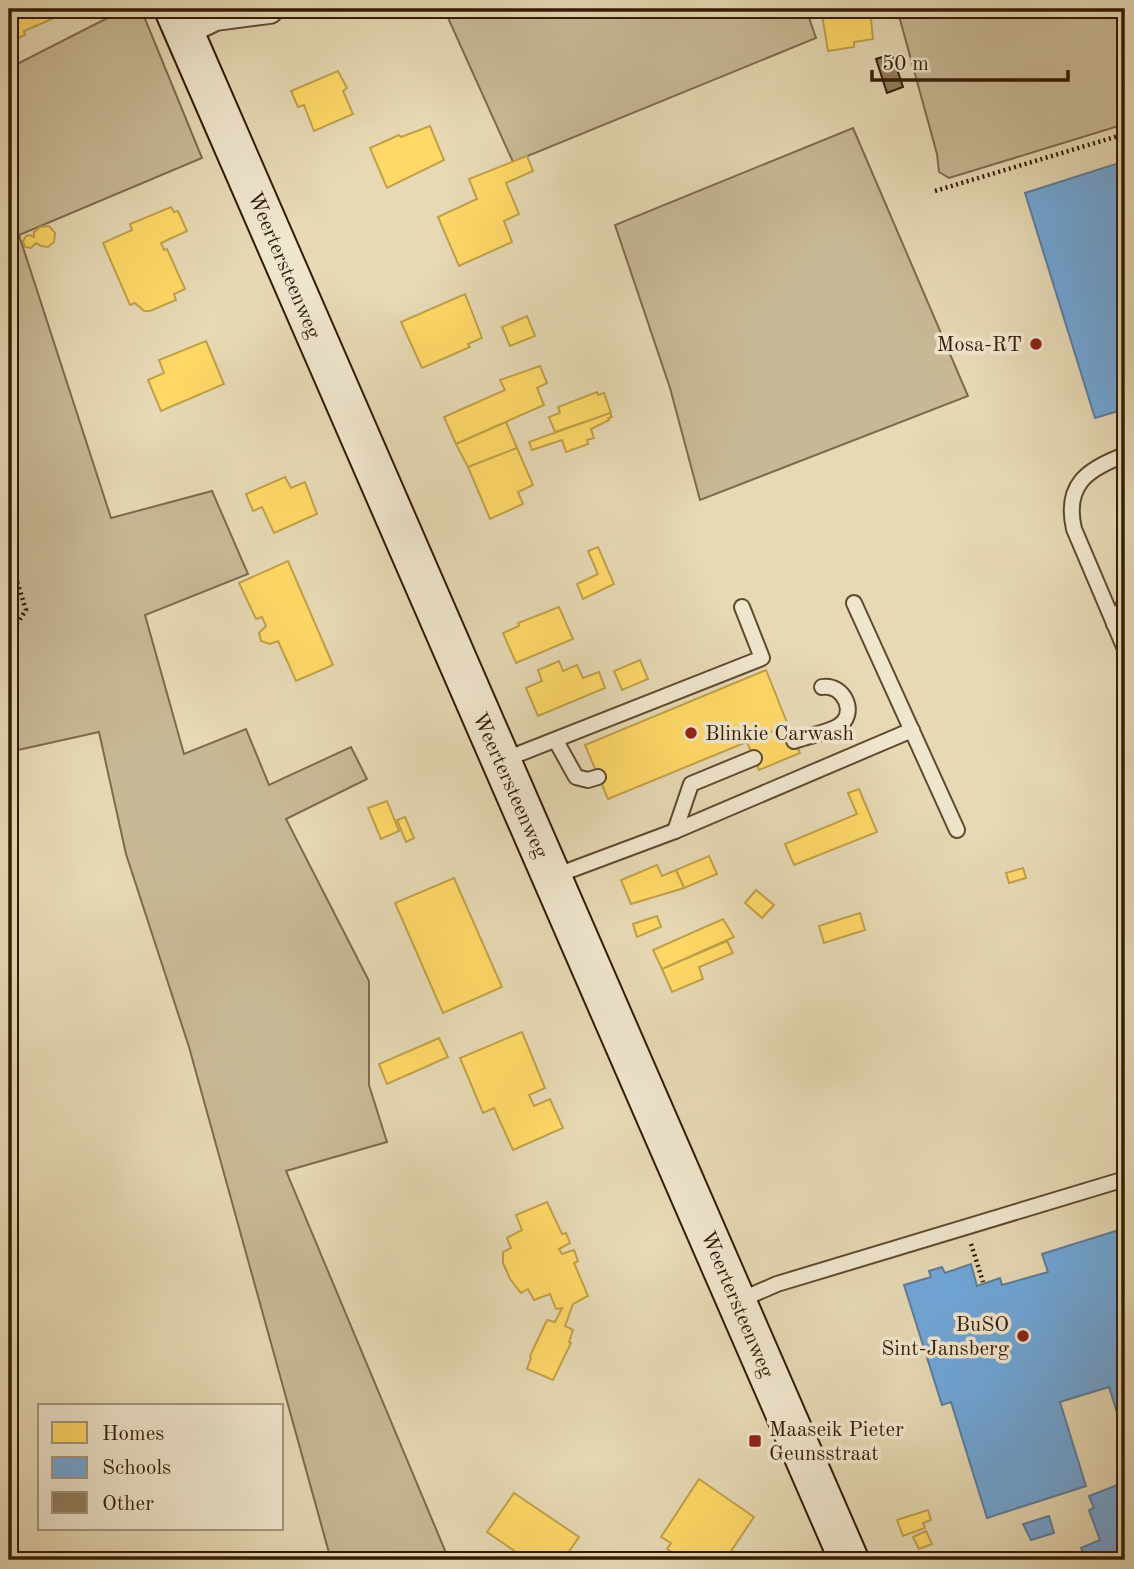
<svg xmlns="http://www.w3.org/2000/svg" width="1134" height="1569" viewBox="0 0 1134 1569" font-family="'Old Standard TT',serif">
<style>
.green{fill:#c8b996;stroke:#7e6a4c;stroke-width:2}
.homes{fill:#ffd966;stroke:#c2a048;stroke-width:2}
.schools{fill:#6fa8dc;stroke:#5d7e9b;stroke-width:2}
.building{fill:#917e5f;stroke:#341b03;stroke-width:2}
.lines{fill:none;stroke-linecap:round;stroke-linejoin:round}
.lane-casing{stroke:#604a2f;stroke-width:18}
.street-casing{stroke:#604a2f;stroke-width:32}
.secondary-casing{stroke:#341b03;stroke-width:42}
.path{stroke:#341b03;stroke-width:4.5;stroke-dasharray:2 3.5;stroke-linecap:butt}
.lane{stroke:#efe6ce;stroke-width:14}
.street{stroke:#efe6ce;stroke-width:28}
.secondary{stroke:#efe6ce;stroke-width:38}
.poi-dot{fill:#8f2418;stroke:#efe6ce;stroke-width:2.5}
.labels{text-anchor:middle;stroke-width:7;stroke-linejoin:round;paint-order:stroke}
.street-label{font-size:21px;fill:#341b03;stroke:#efe6ce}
.poi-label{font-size:21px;fill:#341b03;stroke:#efe6ce;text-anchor:end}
</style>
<rect width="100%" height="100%" fill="#e6d9b4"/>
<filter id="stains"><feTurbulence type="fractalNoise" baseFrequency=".00286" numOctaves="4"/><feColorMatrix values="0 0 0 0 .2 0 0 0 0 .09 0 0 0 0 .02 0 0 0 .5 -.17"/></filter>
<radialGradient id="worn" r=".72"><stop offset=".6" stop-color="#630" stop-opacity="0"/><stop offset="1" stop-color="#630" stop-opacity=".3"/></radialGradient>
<!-- green -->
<g class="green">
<path d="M125,9H141L202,158L19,235L111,518L212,491L248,574L145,615L184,754L246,729L269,785L351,747L367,779L286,819L369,981V1085L387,1142L286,1171L449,1560H331L189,1047L126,854L99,732L9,752V68Z"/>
<path d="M444,9H806L816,38L513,162Z"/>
<path d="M900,9H1125V124L949,178L939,172L937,154L899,16Z"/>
<path d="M853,128L968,396L700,500L670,388L615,225Z"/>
</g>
<!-- homes -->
<g class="homes">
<path d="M9,9H58L61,15L24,31L25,35L10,42Z"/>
<path d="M821,9H870L873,39L854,42V47L828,51Z"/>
<path d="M338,71L347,88L343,91L353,114L314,131L304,105L298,107L291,91Z"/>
<path d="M430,126L444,160L387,188L370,148L399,135L401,137Z"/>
<path d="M527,156L533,171L506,183L519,214L504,221L512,242L459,266L438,217L477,199L469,179Z"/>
<path d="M171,207L174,212L178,211L187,231L161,243L164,250L167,249L185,289L174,294L176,300L150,311H144L135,303L130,305L103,243L132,230L130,224Z"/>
<path d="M49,226L55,233L54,242L48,247L41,246L36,243L31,248L25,247L23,241L26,236L30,235L34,237V232L40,227Z"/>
<path d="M465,294L482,338L468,344L470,347L422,368L401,322Z"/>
<path d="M527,316L535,336L510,346L502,327Z"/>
<path d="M206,341L224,384L161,411L148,380L164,373L159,360Z"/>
<path d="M540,366L547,383L537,388L544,405L456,444L444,417L505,390L500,380Z"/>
<path d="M597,392L598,395L604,393L611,413L555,432L549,417L560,413L558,407Z"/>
<path d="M610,413L612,417L608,418L609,420L591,429L594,438L587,440L588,444L566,452L562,440L532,450L529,442Z"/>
<path d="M506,422L517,448L468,467L456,444Z"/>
<path d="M517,448L533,485L518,492L523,504L490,519L468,467Z"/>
<path d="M285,477L291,488L305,482L317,514L274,533L262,507L253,511L246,494Z"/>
<path d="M598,547L614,584L583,599L577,584L598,574L588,551Z"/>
<path d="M288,561L333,665L296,681L278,641L270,644L261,641L259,633L266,626L262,617L256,619L239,583Z"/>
<path d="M559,607L573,639L516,663L503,633L519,626L518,623Z"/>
<path d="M640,660L648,679L622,690L614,671Z"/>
<path d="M559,661L563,671L577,665L583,678L599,672L605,688L538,716L526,688L542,681L538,670Z"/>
<path d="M766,670L788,725L608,799L585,745Z"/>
<path d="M788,725L800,753L759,770L747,742Z"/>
<path d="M859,789L877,832L794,865L785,844L857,814L848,793Z"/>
<path d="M387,801L399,831L381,839L368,808Z"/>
<path d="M405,817L414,838L406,842L397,820Z"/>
<path d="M709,856L717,874L684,888L676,870Z"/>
<path d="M657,865L662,876L676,870L684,888L631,904L621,880Z"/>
<path d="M1023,868L1026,878L1009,883L1006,873Z"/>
<path d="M454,878L502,987L443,1013L395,903Z"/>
<path d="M756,890L774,905L762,918L745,903Z"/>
<path d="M860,913L865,930L824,943L819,926Z"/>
<path d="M657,916L661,927L637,937L633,924Z"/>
<path d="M723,919L734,937L662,969L653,950Z"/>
<path d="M727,941L733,953L699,967L703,979L672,992L662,969Z"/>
<path d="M522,1032L545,1088L529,1095L534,1106L550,1099L563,1128L513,1150L494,1108L483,1113L460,1058Z"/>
<path d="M439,1038L448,1057L387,1084L379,1064Z"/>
<path d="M547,1202L562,1234L566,1233L570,1243L559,1249L562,1254L574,1250L578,1261L574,1263L588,1296L573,1304L565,1326L573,1330L569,1342L571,1343L553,1380L527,1369L531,1358L530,1356L547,1320L555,1322L562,1308L556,1309L550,1294L534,1300L528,1289L521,1293L510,1279L503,1263V1252L511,1248L507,1238L522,1230L516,1215Z"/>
<path d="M699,1479L754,1517L725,1560H696L689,1556L684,1560L667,1549L671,1543L661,1537Z"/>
<path d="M514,1493L579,1537L563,1560H511L516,1552L487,1532Z"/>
<path d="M928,1510L931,1520L923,1523L925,1528L903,1536L897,1520Z"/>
<path d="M926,1531L932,1544L919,1549L913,1537Z"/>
</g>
<!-- schools -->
<g class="schools">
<path d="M1125,161V409L1095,418L1025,193Z"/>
<path d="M1125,1228V1438L1109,1387L1060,1402L1086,1486L987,1518L951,1402L942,1405L904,1285L931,1277L929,1271L942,1267L945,1273L971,1264L977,1286L1000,1278L1002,1285L1048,1272L1042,1254Z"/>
<path d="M1125,1482V1560H1086L1081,1548L1100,1540L1089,1510L1094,1508L1089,1496Z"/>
<path d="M1049,1516L1054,1533L1031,1540L1023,1524Z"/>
</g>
<!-- building -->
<path class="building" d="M892,54L903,87L887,93L876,59Z"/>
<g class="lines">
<defs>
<g id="lane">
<path d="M1125,455C1087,469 1064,485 1074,529L1125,649"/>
<path d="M854,603L957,830"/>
<path d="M1114,624L1125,603"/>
<path d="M556,741L576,777L588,780L598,777"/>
<path d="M794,741C808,736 825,733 837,727C859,715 844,683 822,687"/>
<path d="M501,761L762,658L742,607"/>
<path d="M675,831L691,784L754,758"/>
<path d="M552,877L675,831L912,730"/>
<path d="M738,1301L777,1284L1125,1179"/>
</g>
<path id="street" d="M184,31L215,16L269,9"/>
<path id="secondary" d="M174,9L849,1560"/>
</defs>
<!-- lane casing -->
<use href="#lane" class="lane-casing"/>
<!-- street casing -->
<use href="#street" class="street-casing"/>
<!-- secondary casing -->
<use href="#secondary" class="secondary-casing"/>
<!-- path -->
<g class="path">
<path d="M935,191L1125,134"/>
<path d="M9,556L26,610L9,636"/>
<path d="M971,1244L983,1282"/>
</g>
<!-- lane -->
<use href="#lane" class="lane"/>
<!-- street -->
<use href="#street" class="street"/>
<!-- secondary -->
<use href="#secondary" class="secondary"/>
</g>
<!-- markers -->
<g class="poi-dot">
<circle cx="1036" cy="344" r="7"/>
<circle cx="691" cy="733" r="7"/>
<circle cx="1023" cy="1336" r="7"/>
<rect x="748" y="1434" width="14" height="14" rx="3.5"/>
</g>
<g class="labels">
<!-- street labels -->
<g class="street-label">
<text transform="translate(285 265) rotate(67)" y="7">Weertersteenweg</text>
<text transform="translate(511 785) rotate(66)" y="7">Weertersteenweg</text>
<text transform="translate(738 1304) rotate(67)" y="7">Weertersteenweg</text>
</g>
<!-- poi labels -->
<g class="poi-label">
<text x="1022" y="351">Mosa-RT</text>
<text x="705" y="740" text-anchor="start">Blinkie Carwash</text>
<text x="1009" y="1331">BuSO<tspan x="1009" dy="24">Sint-Jansberg</tspan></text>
<text x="769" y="1436" text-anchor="start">Maaseik Pieter<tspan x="769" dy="24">Geunsstraat</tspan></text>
</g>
</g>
<!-- margin -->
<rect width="1134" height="1569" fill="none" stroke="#e6d9b4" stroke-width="35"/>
<rect x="10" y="10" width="1113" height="1548" fill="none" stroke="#341b03" stroke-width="3.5"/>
<rect x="18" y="18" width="1099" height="1534" fill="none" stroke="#341b03" stroke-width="2"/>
<!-- legend -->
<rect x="38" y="1404" width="245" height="126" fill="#efe6ce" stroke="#a4957d" stroke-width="2"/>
<rect x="52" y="1422" width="35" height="21" fill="#ffd966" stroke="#a4957d" stroke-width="2"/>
<text x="102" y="1440" font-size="21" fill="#341b03">Homes</text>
<rect x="52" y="1457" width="35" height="21" fill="#6fa8dc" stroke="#a4957d" stroke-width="2"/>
<text x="102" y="1474" font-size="21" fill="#341b03">Schools</text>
<rect x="52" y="1492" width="35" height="21" fill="#917e5f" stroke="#a4957d" stroke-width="2"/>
<text x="102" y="1510" font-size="21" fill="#341b03">Other</text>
<!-- scale -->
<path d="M872 70v10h196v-10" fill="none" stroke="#341b03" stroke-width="3.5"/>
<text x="882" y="70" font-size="21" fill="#341b03" stroke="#efe6ce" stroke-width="5" paint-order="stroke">50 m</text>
<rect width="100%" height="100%" filter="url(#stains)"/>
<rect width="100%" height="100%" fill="url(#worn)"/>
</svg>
